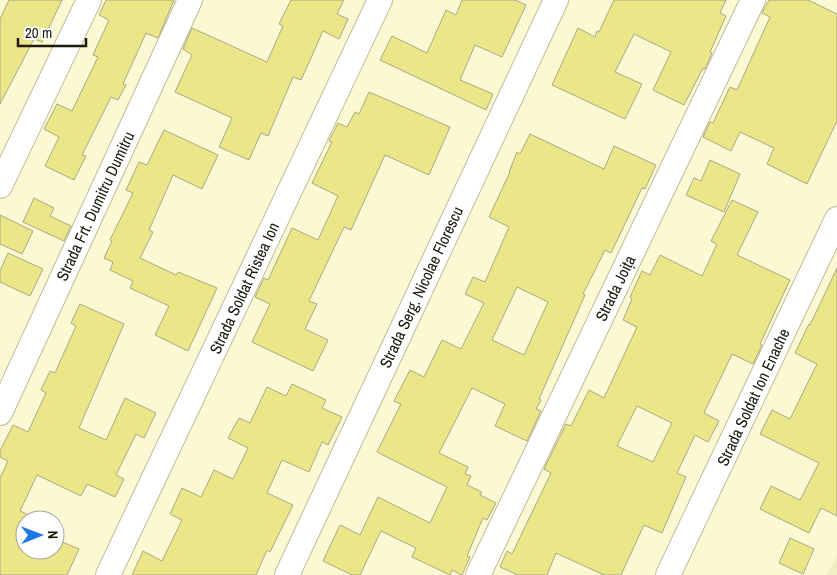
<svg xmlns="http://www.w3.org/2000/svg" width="837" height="575" viewBox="0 0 837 575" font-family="'Archivo Narrow',sans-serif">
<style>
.built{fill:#f1efc1}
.building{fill:#ebe687;stroke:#a9a884;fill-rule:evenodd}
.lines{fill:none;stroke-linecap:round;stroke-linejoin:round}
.minor-casing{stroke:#bdbb97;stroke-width:26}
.minor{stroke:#fff;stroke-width:24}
.labels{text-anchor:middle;stroke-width:4;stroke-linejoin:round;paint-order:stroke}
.street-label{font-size:16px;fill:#1b1a0d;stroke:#fff}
</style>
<rect width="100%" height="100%" fill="#fbf9d3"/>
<!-- built -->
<path class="built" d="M837,554V575H827Z"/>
<!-- building -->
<g class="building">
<path d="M9,0H62L42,42L34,39L0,104V19Z"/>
<path d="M106,0H174L158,38L146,33L123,84L126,85L118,100L111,97L82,155L86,156L74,180L45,166L59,137L44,129L57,104L72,111L98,57L93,55L109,20L99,15Z"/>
<path d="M291,0H344L337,14L348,19L339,39L323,31L301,80L293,77L268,136L261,133L249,160L219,147L232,118L175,92L192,55L183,49L192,28L267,62L283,26L279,24Z"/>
<path d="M462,0H515L526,5L502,57L475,45L460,80L493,94L486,110L380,60L392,36L427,53L446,10L456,15Z"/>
<path d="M614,0H726L720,13L726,16L710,52L712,53L705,69L703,68L684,105L653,90L671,52L634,34L615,72L642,84L625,119L552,85L578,28L595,37L597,31L599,32Z"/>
<path d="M769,0H808L837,14V121L807,184L767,164L774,148L740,132L731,151L703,137L710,122L713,123L730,87L737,90L770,17L762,13Z"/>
<path d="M369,92L450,127L429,175L385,155L351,230L344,227L309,301L317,304L305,329L328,340L313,371L252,342L270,304L255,297L264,278L268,280L292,228L318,240L338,196L312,183L332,142L329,141L338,123L347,127L355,112L359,114Z"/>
<path d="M164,130L218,155L202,189L173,175L149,230L153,232L140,258L176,275L178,272L217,288L188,351L155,335L169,306L130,288L133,281L110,270L113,262L104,258L112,241L110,240L133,193L126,190L139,162L147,165Z"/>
<path d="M530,134L604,169L614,146L656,165L645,189L642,188L611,253L605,250L583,294L585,295L539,399L541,400L536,409L541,411L527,441L495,426L505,404L472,388L439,453L468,467L465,474L471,476L467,485L482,492L480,495L496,503L487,520L483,518L467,556L470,557L462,575L452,570L450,575L412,557L416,548L381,531L360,575H352L323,561L340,525L360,535L378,497L430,523L447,487L377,452L401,404L394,401L410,370L424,377L442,340L461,349L484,303L465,294L473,277L485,282L509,227L489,217L510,172H509L517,152L520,154ZM517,287L548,302L524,355L492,340Z"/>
<path d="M710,160L740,174L724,212L686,195L694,178L701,181Z"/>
<path d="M34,198L54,208L50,216L71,226L64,241L23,222Z"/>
<path d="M732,200L758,212L737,255L790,280L760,344L762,345L753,364L732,354L704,413L719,421L708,442L695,435L677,473L686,477L662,533L644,525L621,575H604L556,553L547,575H518L500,567L507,551L512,554L551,473L544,469L566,424L571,426L589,390L604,398L637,327L623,320L632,299L630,297L642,271L650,275L660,255L702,276L717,244L711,241ZM637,406L672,423L653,462L617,446Z"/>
<path d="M0,215L33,231L22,254L0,244Z"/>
<path d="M8,253L43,269L30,296L0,282V271Z"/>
<path d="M837,268V516L821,508L809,533L760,509L771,486L800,500L819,463L760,434L772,410L790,419L817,364L795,353L809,324L810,325Z"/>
<path d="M80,304L124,324L79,428L106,440L125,398L156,413L144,438L136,434L116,475L124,479L115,497L87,484L81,496L37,475L20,511L35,518L34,520H25V550H55V539L79,549L67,575H0V478L8,461L0,457V451L13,425L28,432L46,393L41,390L50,371L55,373L76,326L71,323Z"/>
<path d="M292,384L326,400L322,408L342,417L328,445L322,442L309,472L282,460L267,493L293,505L270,552L267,550L256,575H132L143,551L162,561L182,520L170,514L182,488L201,497L214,470L233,479L248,448L228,438L239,418L250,423L267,387L286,396Z"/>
<path d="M790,538L814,549L803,574L779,563Z"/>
</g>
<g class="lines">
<defs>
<g id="minor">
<path d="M0,186L89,0"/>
<path d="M0,413L190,0"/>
<path d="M108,575L380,0"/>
<path d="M287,575L556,0"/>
<path d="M478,575L753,0"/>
<path d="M668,575L837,219"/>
</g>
</defs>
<!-- minor casing -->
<use href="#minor" class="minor-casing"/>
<!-- minor -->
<use href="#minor" class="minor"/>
</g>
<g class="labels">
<!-- street labels -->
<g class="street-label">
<text transform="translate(95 206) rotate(-65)" y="6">Strada Frt. Dumitru Dumitru</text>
<text transform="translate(421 287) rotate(-65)" y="6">Strada Serg. Nicolae Florescu</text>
<text transform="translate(244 288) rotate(-65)" y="6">Strada Soldat Ristea Ion</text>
<text transform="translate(615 288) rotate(-64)" y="6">Strada Joița</text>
<text transform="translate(753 397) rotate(-65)" y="6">Strada Soldat Ion Enache</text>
</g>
</g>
<!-- north arrow -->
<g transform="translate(40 535) rotate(89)"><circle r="24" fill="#ffffff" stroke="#a4a39e"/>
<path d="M0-4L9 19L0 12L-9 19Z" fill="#1d79e2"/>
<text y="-8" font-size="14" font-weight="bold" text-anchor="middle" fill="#1b1a0d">N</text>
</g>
<!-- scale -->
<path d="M18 38v8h68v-8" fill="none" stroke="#1b1a0d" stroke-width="2.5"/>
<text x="25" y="38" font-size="15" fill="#1b1a0d" stroke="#ffffff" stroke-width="4" paint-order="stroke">20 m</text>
</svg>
